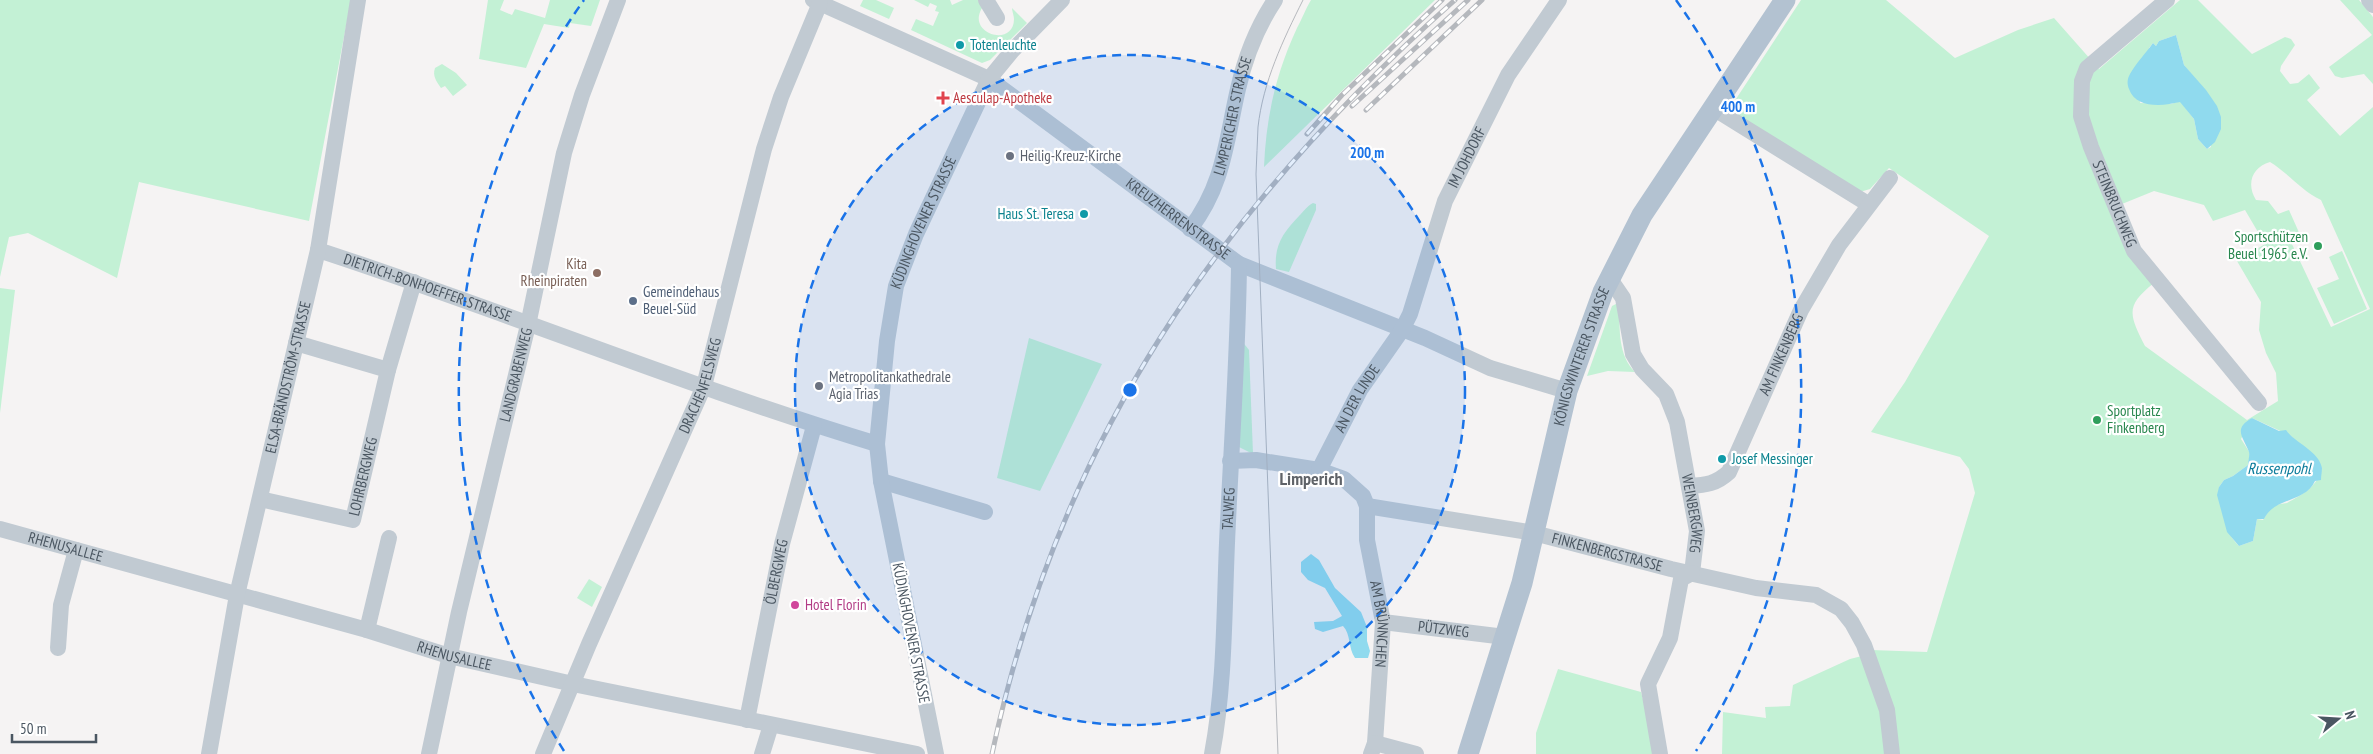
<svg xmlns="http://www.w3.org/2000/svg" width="2373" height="754" viewBox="0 0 2373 754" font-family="'PT Sans Narrow',sans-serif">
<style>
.green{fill:#c3f1d5;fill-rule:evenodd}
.water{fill:#90daee}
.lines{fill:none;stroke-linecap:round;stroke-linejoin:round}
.minor{stroke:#c1cad2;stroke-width:16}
.major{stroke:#b3c2d1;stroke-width:21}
.tram{stroke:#b5b8bd;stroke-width:1}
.rail-casing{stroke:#b5b8bd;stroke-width:5}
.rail{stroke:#fff;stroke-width:3;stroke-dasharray:9;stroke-linecap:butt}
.ring{fill:none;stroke:#1a73e8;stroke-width:2.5;stroke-dasharray:9 6}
.culture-dot{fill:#0f9aa8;stroke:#fff;stroke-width:2}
.health-dot{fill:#e0444e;stroke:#fff;stroke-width:2}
.worship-dot{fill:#6b7280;stroke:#fff;stroke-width:2}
.leisure-dot{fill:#2e9e5b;stroke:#fff;stroke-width:2}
.education-dot{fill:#8d6e63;stroke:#fff;stroke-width:2}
.service-dot{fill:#5c6f8a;stroke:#fff;stroke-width:2}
.hotel-dot{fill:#d1479c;stroke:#fff;stroke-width:2}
.labels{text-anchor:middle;stroke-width:4.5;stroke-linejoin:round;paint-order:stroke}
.culture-label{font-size:15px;fill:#0d838f;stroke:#fff;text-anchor:start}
.health-label{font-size:15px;fill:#be3a42;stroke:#fff;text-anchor:start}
.street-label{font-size:15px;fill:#4a5661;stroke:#fff}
.worship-label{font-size:15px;fill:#5b616d;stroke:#fff;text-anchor:start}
.leisure-label{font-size:15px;fill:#27864d;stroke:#fff;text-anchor:end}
.education-label{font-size:15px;fill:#785e54;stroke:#fff;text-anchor:end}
.service-label{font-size:15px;fill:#4e5e75;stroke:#fff;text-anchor:start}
.hotel-label{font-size:15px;fill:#b23c85;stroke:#fff;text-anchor:start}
.water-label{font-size:16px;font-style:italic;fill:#0c7c9b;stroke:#fff}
.quarter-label{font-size:18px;font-weight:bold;fill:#5f6368;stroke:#fff}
.centre{fill:#1a73e8;stroke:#fff;stroke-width:2.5}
.ring-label{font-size:15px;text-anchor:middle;font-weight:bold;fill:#1a73e8;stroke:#fff;stroke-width:4.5;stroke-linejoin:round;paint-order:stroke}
</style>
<rect width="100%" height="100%" fill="#f5f3f3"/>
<!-- green -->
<g class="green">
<path d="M0,0H351L309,221L139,182L117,278L28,233L9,237L0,277Z"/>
<path d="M488,0H504L500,10L512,15L515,9L545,18L550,0H600L591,26L570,23L569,28L544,24L526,68L479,59Z"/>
<path d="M863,0H876L894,8L889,19L860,6Z"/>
<path d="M914,0H950L952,5L963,0H978L982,8C966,34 1014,48 1014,19C1014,16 1012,11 1012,8L1027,23L990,60L982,63L911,30L916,19L933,26L939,12L935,11L937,6L930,3L928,7Z"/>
<path d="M1311,0H1435L1264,167C1266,117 1276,73 1297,28C1302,19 1306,8 1311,0Z"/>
<path d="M1801,0H1886L1955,58L2018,30L2054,18L2099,69L2180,0H2198L2252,54L2285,37L2291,39L2295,45L2281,66L2280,71L2290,84L2298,83L2309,74L2320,88L2307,100L2340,136L2373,107V754H1722L1723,712L1766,718L1765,707L1790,706L1793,685L1850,659L1862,656L1871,650L1927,652L1975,493L1969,469L1960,457L1871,432L1905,382L1989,236L1889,168L1870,189L1860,192L1737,116L1734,102ZM2176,35L2184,65L2209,96L2211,147L2207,149L2198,139L2194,119L2180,101L2171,104L2140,103L2149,48L2153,43L2156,46L2159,41ZM2270,162C2288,173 2302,191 2321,200L2370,309L2331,327L2291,242L2301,237L2289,210L2278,214L2268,201L2256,200C2246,184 2252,167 2270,162ZM2154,191L2204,205L2213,221L2245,210L2265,244L2237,261L2261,302L2259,330L2266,353L2276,373L2278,401L2247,420L2145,346C2129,314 2125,306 2154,283L2122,204ZM2252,418L2291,436L2322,468C2317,487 2303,494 2287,503C2283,504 2278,504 2275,505C2267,509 2267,515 2263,520L2257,519L2253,541L2239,546C2223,531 2222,509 2219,487L2224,480L2233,476L2248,465L2250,453L2241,439Z"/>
<path d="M2340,0H2359L2373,17V84L2364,74L2342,78L2335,76L2329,67L2372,35Z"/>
<path d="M442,64L456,73L467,85L453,96L445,86L441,88C437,82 432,76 435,68Z"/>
<path d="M1313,203L1316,204V210L1289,272L1276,269C1274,245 1283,233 1299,216C1303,212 1307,206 1313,203Z"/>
<path d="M2342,251L2367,309L2334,324L2317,288L2339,279L2329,257Z"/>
<path d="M0,288L15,290L0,413Z"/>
<path d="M1616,304L1619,308C1620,331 1618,355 1635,372L1608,371L1587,376L1612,306Z"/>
<path d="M1029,338L1102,364L1040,491L997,478Z"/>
<path d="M1241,340L1249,350L1253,454L1237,446Z"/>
<path d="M589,579L602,587L592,607L577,598Z"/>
<path d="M1558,669L1641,692L1657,754H1536V733Z"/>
</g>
<!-- water -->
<g class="water">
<path d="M2176,35L2184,65L2206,90L2217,106L2221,117V129L2215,142L2207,149L2198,139L2194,119L2180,102C2163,106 2136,109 2129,89C2127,84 2127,79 2130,74C2136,63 2146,53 2153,43L2156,46L2159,41Z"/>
<path d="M2252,418L2279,431L2286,430C2295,443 2319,451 2322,468C2322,471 2321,476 2321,480L2315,481C2305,503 2274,497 2264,519H2257L2253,541L2239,546L2227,532L2217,495L2219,487L2224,480L2233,476L2248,465C2248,461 2250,455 2249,452C2244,438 2232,429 2252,418Z"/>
<path d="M1311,554L1319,560L1335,588L1361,612L1367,627V641L1370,651L1368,658H1355C1348,648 1351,634 1343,626L1323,632L1315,629L1314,622L1333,621L1342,616L1325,588L1308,580L1301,572V562Z"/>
</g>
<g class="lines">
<!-- minor -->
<g class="minor">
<path id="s1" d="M813,0L989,79L1239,264L1425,338L1490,368L1567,391"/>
<path d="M986,0L997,18"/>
<path id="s2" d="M2167,0L2087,68L2082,81L2081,116L2091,147L2134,251L2259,403"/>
<path d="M2369,0L2373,5"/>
<path d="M1713,108L1868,204"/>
<path id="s3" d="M1190,229C1224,185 1226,141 1238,89C1245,58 1257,27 1275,0"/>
<path id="s4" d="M318,250C505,311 688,387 877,444"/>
<path id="s5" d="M1610,279L1623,298L1633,354L1642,369L1666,394L1677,422L1697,531L1692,573"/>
<path d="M296,343L388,370"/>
<path id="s6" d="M1230,461L1256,460L1319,470L1344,479L1363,496L1367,506V540L1383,622L1375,743L1371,754"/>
<path id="s7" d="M1319,470L1360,390L1402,330L1410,314L1445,201L1508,75L1559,0"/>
<path d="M881,481L985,512"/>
<path id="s8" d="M1689,486C1706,485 1716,484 1729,472L1801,310L1839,245L1890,178"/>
<path id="s9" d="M260,499L353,520L388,370L414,282"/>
<path id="s10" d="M1367,506L1534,533L1671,569L1756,588L1816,595L1841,609L1852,623L1864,645L1887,710L1892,754"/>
<path id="s11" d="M0,529L367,630L449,656L573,684L917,754"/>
<path id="s12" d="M1383,622L1505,637"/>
<path d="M367,630L389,538"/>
<path d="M58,648L61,605L76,550"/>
<path id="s13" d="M747,720L782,544L814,426"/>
<path d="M1375,743L1416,754"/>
<path id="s14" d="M209,754L237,595L318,250L358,0"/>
<path id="s15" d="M429,754L459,612L528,325L564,153L582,95L618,0"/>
<path id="s16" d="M543,754L589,644L704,386L764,149L781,97L820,3"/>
<path d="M762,754L771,725"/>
<path id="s17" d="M936,754L881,481L877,444L887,341L896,286L916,234L989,79L1012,51L1062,0"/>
<path id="s18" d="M1212,754C1225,685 1224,613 1227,543C1231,450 1238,357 1239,264"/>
<path d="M1660,754L1648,684L1670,638L1681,579L1692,573"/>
</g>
<!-- major -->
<path class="major" id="s19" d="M1468,754L1522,583L1567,391L1603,292L1642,215L1785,0"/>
<!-- tram -->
<path class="tram" d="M1278,754L1256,174C1257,158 1257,143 1258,127C1263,82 1283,40 1303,0"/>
<defs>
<g id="rail">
<path d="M1352,106L1468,0"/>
<path d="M1366,110L1482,0"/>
<path d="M1307,134L1342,95L1442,0"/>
<path d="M992,754C1058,442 1219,209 1455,0"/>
</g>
</defs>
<!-- rail casing -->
<use href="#rail" class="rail-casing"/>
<!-- rail -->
<use href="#rail" class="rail"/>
</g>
<!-- distance rings -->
<circle cx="1130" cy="390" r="335" fill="#1a73e8" fill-opacity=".12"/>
<g class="ring">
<circle cx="1130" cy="390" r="335"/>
<path d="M564 751A671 671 0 0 1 584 0M1676 0A671 671 0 0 1 1696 751"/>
</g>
<!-- markers -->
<g class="culture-dot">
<circle cx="960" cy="45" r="5"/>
<circle cx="1084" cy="214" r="5"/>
<circle cx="1722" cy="459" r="5"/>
</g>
<path class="health-dot" d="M940.5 90.5h5v5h5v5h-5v5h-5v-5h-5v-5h5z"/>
<g class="worship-dot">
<circle cx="1010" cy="156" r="5"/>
<circle cx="819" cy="386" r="5"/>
</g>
<g class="leisure-dot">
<circle cx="2318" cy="246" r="5"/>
<circle cx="2097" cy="420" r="5"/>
</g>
<circle class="education-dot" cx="597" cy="273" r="5"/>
<circle class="service-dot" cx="633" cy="301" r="5"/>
<circle class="hotel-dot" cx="795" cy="605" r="5"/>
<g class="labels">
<!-- culture labels -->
<g class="culture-label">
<text x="970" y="50">Totenleuchte</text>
<text x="1074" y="219" text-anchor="end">Haus St. Teresa</text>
<text x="1732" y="464">Josef Messinger</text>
</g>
<!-- health labels -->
<g class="health-label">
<text x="953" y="103">Aesculap-Apotheke</text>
</g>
<!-- street labels -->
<g class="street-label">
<text dy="5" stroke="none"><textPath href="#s3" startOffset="122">LIMPERICHER STRASSE</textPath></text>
<text dy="5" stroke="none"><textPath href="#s7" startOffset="348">IM JOHDORF</textPath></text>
<text dy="5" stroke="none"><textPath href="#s2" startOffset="248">STEINBRUCHWEG</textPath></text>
<text dy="5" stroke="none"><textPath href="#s1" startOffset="428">KREUZHERRENSTRASSE</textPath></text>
<text dy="5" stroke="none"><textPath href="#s17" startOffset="544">KÜDINGHOVENER STRASSE</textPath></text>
<text dy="5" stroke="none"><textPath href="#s4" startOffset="116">DIETRICH-BONHOEFFER-STRASSE</textPath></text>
<text dy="5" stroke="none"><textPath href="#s8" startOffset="172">AM FINKENBERG</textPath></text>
<text dy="5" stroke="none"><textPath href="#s19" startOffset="414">KÖNIGSWINTERER STRASSE</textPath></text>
<text dy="5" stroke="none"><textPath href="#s15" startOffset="389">LANDGRABENWEG</textPath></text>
<text dy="5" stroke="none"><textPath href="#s14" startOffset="385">ELSA-BRÄNDSTRÖM-STRASSE</textPath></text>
<text dy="5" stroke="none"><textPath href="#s16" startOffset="401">DRACHENFELSWEG</textPath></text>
<text dy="5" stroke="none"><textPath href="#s7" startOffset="81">AN DER LINDE</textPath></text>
<text dy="5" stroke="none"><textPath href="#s9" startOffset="140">LOHRBERGWEG</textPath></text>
<text dy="5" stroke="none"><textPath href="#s18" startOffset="246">TALWEG</textPath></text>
<text dy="5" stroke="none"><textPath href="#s5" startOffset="255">WEINBERGWEG</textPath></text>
<text dy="5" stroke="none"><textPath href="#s11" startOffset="68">RHENUSALLEE</textPath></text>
<text dy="5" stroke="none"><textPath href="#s10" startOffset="245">FINKENBERGSTRASSE</textPath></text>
<text dy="5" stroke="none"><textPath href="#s13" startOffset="151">ÖLBERGWEG</textPath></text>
<text dy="5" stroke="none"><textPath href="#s6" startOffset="272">AM BRÜNNCHEN</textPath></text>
<text dy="5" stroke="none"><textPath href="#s12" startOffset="61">PÜTZWEG</textPath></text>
<text transform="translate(911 633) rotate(79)" y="5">KÜDINGHOVENER STRASSE</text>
<text dy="5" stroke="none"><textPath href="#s11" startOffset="472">RHENUSALLEE</textPath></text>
</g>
<!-- worship labels -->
<g class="worship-label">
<text x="1020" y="161">Heilig-Kreuz-Kirche</text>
<text x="829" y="382">Metropolitankathedrale<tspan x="829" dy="17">Agia Trias</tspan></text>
</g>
<!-- leisure labels -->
<g class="leisure-label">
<text x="2308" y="242">Sportschützen<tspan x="2308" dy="17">Beuel 1965 e.V.</tspan></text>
<text x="2107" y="416" text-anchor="start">Sportplatz<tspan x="2107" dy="17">Finkenberg</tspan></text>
</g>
<!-- education labels -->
<g class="education-label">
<text x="587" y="269">Kita<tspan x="587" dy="17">Rheinpiraten</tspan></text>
</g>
<!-- service labels -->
<g class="service-label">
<text x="643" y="297">Gemeindehaus<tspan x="643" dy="17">Beuel-Süd</tspan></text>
</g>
<!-- hotel labels -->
<g class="hotel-label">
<text x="805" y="610">Hotel Florin</text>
</g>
<!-- water labels -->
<g class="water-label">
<text x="2279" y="474">Russenpohl</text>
</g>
<!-- quarter labels -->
<g class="quarter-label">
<text x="1311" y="485">Limperich</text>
</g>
</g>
<circle cx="1130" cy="390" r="8" class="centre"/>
<g class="ring-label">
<text x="1738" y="112">400 m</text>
<text x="1367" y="158">200 m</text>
</g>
<!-- north arrow -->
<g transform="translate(2338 719) rotate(72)" stroke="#ffffff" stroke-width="4" paint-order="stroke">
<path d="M0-4L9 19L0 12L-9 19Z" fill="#4a5661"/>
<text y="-8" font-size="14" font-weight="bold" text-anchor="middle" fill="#4a5661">N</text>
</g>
<!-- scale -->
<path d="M12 734v8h84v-8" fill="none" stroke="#4a5661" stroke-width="2.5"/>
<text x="20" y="734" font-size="15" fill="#4a5661" stroke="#ffffff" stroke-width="4" paint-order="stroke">50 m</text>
</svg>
